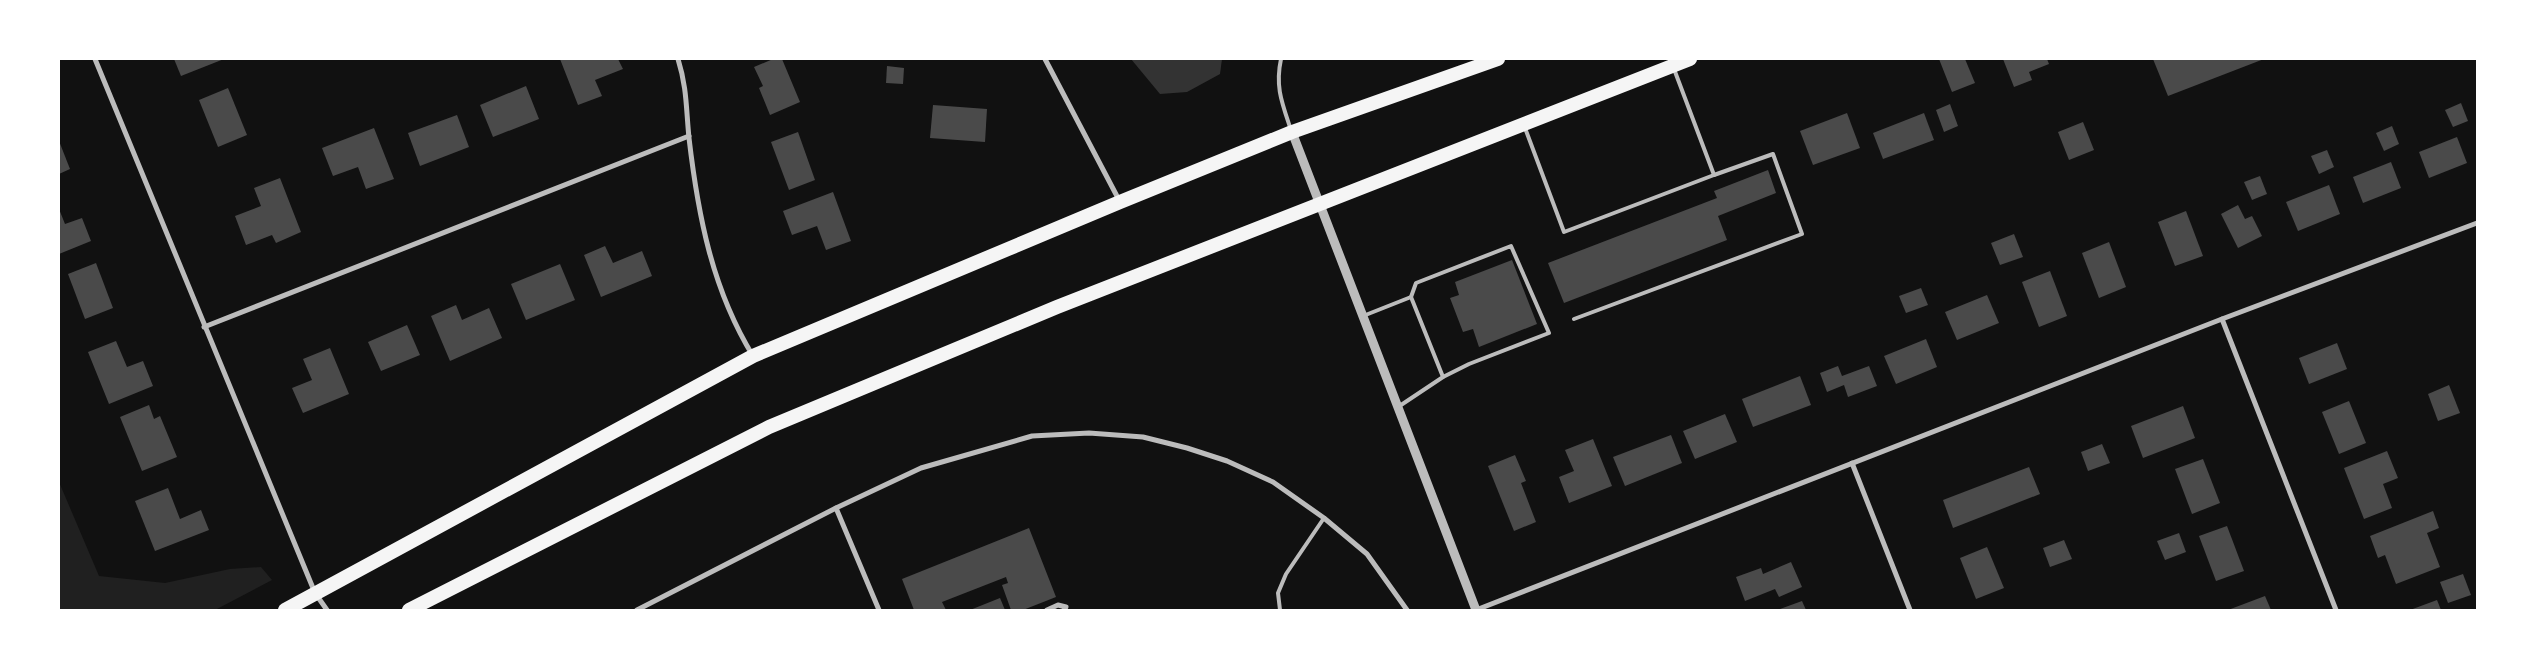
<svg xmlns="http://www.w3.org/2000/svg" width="2536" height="669" viewBox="0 0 2536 669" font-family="'Space Grotesk',sans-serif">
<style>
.green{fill:#202020}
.water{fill:#333}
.building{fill:#4a4a4a}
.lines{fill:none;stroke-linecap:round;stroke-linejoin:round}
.service{stroke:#bcbcbc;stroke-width:4}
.minor{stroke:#bcbcbc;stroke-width:5}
.tertiary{stroke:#bcbcbc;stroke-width:9}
.trunk{stroke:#f5f5f5;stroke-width:14}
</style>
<rect width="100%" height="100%" fill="#111"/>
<!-- green -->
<path class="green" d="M59,482L99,576L165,583L230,569L261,567L272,580L215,610H59Z"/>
<!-- water -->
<path class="water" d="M1131,59H1222L1220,74L1187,92L1160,94Z"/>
<!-- building -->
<g class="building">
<path d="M174,59H224L181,76Z"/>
<path d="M560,59H618L623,69L595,80L602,96L578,105Z"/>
<path d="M773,59H782L800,102L770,115L759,88L763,86L754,67Z"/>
<path d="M1939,59H1965L1975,83L1952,92Z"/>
<path d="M2003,59H2047L2049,64L2029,72L2032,80L2014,87Z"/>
<path d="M2153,59H2264L2168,96Z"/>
<path d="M887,66L904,68L903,84L886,83Z"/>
<path d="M526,86L539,119L493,137L480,105Z"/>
<path d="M228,88L247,135L218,147L199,100Z"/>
<path d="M2461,103L2468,121L2453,127L2445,110Z"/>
<path d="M1950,104L1958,126L1944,132L1936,110Z"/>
<path d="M933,105L987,109L985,142L930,138Z"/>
<path d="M1847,113L1860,148L1813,165L1800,131Z"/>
<path d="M1924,113L1934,140L1883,159L1873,133Z"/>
<path d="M457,115L469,147L420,166L408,133Z"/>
<path d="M2083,122L2094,150L2069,160L2058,132Z"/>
<path d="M2392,126L2399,144L2384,151L2376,133Z"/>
<path d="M374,128L394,179L366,189L358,167L333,176L322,148Z"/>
<path d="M798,132L815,180L789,190L771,142Z"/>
<path d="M2457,137L2467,163L2429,178L2419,152Z"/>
<path d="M59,141L70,169L59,174Z"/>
<path d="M2327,150L2334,167L2319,174L2311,156Z"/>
<path d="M2391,162L2401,188L2363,203L2353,177Z"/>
<path d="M1768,170L1776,193L1718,216L1727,240L1564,303L1548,263L1717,198L1714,191Z"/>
<path d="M2260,176L2267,194L2252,200L2244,182Z"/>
<path d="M280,178L301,232L276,243L272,235L246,245L235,216L261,206L254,188Z"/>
<path d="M2329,185L2340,214L2298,231L2286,202Z"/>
<path d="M833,192L851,241L826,250L817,226L792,235L783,211Z"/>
<path d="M2238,205L2245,219L2252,216L2262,236L2238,248L2221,214Z"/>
<path d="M59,209L65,224L82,218L91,241L59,254Z"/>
<path d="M2186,211L2203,256L2175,266L2158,222Z"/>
<path d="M2014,234L2023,257L2000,265L1991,243Z"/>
<path d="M2109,242L2126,287L2099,298L2082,253Z"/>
<path d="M605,246L613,263L642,251L652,276L601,297L584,255Z"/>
<path d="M1512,260L1537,324L1479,347L1473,329L1463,332L1450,298L1459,295L1455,282Z"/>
<path d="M96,263L113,308L85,319L68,274Z"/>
<path d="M560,264L575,300L526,320L511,284Z"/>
<path d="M2050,271L2067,316L2039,327L2022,282Z"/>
<path d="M1921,288L1928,305L1906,313L1899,296Z"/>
<path d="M1987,295L1999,323L1957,340L1945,312Z"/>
<path d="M456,305L462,320L489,308L502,338L450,361L431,316Z"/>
<path d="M407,325L420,355L381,371L368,342Z"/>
<path d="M1926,339L1937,367L1896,384L1884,356Z"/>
<path d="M116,341L127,367L143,361L153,386L109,404L88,352Z"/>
<path d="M2337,343L2347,369L2309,384L2299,358Z"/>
<path d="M330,348L349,394L303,413L292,388L312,380L303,359Z"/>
<path d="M1838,366L1842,376L1869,366L1877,386L1848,397L1844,385L1827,392L1820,373Z"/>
<path d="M1800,376L1811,405L1753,427L1742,399Z"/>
<path d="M2449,385L2460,413L2438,421L2428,394Z"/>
<path d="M2349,401L2366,443L2339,454L2322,412Z"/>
<path d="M149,405L154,419L160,416L177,457L142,471L120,417Z"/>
<path d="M2183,406L2195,438L2143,458L2131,426Z"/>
<path d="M1725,414L1737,442L1695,459L1683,431Z"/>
<path d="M1671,435L1682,463L1625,486L1613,457Z"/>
<path d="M1593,439L1612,486L1569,503L1559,477L1574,471L1565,450Z"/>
<path d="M2102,444L2110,463L2088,471L2081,452Z"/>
<path d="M2387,451L2398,478L2383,484L2392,508L2364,519L2344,468Z"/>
<path d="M1515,455L1526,481L1521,483L1536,522L1514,531L1488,466Z"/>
<path d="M2203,459L2220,503L2192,514L2175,469Z"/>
<path d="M2029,467L2040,494L1953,528L1943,500Z"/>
<path d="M168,488L180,519L201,510L209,530L155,551L135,501Z"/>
<path d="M2433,511L2439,528L2427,533L2440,567L2396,584L2385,555L2378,558L2370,536Z"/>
<path d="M2227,526L2244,571L2216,581L2199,536Z"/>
<path d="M1029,528L1056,597L1023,610H1011L1002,585L1008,583L1006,577L942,602L946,610H914L902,579Z"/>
<path d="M2179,533L2186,552L2165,560L2157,541Z"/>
<path d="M2064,540L2072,559L2050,567L2043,548Z"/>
<path d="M1987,547L2004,588L1976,599L1960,558Z"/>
<path d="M1791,562L1802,587L1779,597L1775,589L1745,601L1736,577L1761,568L1763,574Z"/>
<path d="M2463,574L2471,595L2448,603L2440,582Z"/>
<path d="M2265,596L2271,610H2228Z"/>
<path d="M1000,598L1005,610H970Z"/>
<path d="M2437,600L2441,610H2410Z"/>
<path d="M1802,601L1806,610H1777Z"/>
</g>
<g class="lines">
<!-- service -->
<g class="service">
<path d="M1281,59C1275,87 1282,103 1291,130"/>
<path d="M1525,128L1564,232L1714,175L1674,69"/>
<path d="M1411,297L1416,283L1511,246L1549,333L1469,364L1443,377"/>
<path d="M1363,316L1411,297L1443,377L1398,407"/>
<path d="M1574,319L1802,234L1773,154L1714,175"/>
<path d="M1280,610L1278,593L1286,574L1324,518"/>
</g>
<!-- minor -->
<g class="minor">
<path d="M95,59L315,593L327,610"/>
<path d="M678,59C687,88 686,108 689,138C698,215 712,289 753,356"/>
<path d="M1045,59L1119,200"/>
<path d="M2222,319L2336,610"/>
<path d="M204,327L689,136"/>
<path d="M1852,463L1910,610"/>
<path d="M836,508L879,610"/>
<path d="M637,610L836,508L921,468L1032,436L1089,433L1143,437L1187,448L1227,461L1273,482L1324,518L1367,554L1407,610"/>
<path d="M1047,610L1058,605L1066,607L1064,610"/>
<path d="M1476,610L2222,319L2477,223"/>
</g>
<!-- tertiary -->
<path class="tertiary" d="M1292,132L1476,610"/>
<!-- trunk -->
<g class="trunk">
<path d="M285,610L753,356L1120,202L1292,132L1498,59"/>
<path d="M409,610L769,427L1057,307L1690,59"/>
</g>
</g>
<!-- border -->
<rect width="2536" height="669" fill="none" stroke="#ffffff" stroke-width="120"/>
</svg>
